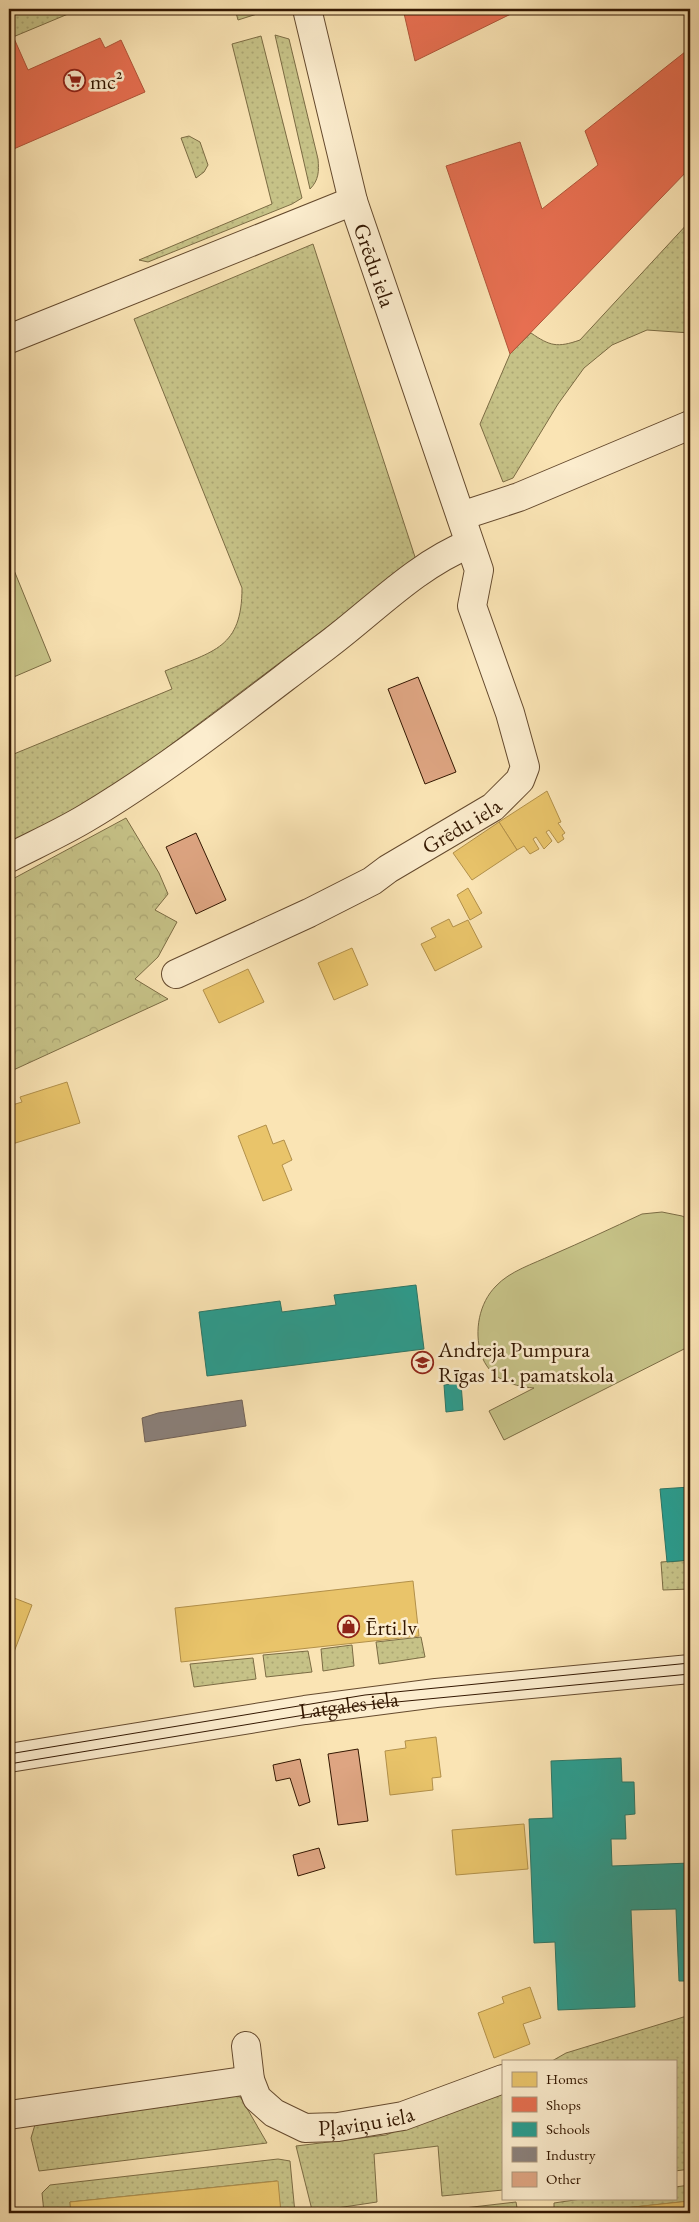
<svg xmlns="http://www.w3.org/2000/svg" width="699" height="2222" viewBox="0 0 699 2222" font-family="'EB Garamond',serif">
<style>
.grass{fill:url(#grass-dots);stroke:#7c6c44}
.forest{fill:url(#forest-crowns);stroke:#7c6c44}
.garden{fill:#c6c287;stroke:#7c6c44}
.homes{fill:#e9c46a;stroke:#b2904a}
.shops{fill:#e76f51;stroke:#b15539}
.schools{fill:#2a9d8f;stroke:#2d7564}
.industry{fill:#8a817c;stroke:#706157}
.building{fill:#dea582;stroke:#331701}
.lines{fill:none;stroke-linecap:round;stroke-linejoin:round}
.minor-casing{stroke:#654a2e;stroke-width:30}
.minor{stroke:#fcedce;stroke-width:28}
.tram{stroke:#331701;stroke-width:1}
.labels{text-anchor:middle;stroke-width:5;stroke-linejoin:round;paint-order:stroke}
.poi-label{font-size:22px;fill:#331701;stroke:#fcedce;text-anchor:start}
.street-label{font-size:22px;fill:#331701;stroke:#fcedce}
</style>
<defs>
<pattern id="grass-dots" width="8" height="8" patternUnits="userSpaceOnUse" patternTransform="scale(1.25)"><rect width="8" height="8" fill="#c6c287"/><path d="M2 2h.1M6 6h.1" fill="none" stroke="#aba673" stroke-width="1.8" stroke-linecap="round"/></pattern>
<pattern id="forest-crowns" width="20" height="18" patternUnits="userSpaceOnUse" patternTransform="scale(1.25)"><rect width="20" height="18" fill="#c6c287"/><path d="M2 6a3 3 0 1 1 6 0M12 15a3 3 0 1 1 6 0" fill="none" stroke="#aba673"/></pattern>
</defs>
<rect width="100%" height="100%" fill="#fae4b4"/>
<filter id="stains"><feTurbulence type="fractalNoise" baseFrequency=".004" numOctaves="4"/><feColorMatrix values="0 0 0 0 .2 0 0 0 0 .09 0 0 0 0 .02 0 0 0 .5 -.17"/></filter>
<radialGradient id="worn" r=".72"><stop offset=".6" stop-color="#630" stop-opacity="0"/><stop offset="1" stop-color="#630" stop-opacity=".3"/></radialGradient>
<!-- grass -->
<g class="grass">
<path d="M9,9H80L13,37L9,27Z"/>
<path d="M235,9H255L257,14L238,20Z"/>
<path d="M275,35L289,39L318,159C319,171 319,180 310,189Z"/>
<path d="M261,36L302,198L292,204L148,262L139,260L272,204L232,44Z"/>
<path d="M189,136L200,142L208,165L204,172L196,178L181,138Z"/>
<path d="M690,221V333L647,330L612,345L584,368L558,404L513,478L503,482L480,424L510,354L531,333C550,346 557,348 580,340Z"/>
<path d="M313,244L416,560L92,804L9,845V756L172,689L165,671C214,651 242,648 242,588L134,319Z"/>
<path d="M690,1560V1589L663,1590L661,1562Z"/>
<path d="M421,1637L425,1657L379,1664L376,1642Z"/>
<path d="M352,1645L354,1666L323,1671L321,1649Z"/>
<path d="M308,1651L312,1672L266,1677L263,1655Z"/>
<path d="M253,1658L256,1679L194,1687L190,1664Z"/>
<path d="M690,2015V2169L675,2171V2061H552L566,2053Z"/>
<path d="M503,2087V2190L442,2196L438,2146L374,2154L377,2202L317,2211L312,2210L296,2146L386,2135Z"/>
<path d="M234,2093L241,2098L267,2143L39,2171L31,2138L37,2118Z"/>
<path d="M278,2159L290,2161L295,2213H281L277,2181L70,2202L71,2213H44L42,2193L50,2185Z"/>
<path d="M690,2185V2201L625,2208V2213H554V2203L588,2198H675V2187Z"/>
<path d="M516,2202L518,2213H421Z"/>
</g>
<!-- forest -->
<path class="forest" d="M126,818L159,873L168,894L155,910L177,922L158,957L135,979L168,999L9,1072V881Z"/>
<!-- garden -->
<g class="garden">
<path d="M9,558L51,661L9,679Z"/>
<path d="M662,1212L682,1216L690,1220V1346L504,1440L489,1411L534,1388C510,1386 489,1378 481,1354C474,1331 479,1303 496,1286C510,1271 533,1264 552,1255C582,1242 612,1228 642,1214Z"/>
</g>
<!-- homes -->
<g class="homes">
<path d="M547,791L561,822L558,823L565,833L562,835L564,839L558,843L549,830L546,832L552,841L544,849L536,837L533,839L539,849L530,854L524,846L517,850L499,822Z"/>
<path d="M499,822L517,850L472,880L453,853Z"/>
<path d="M468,888L482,913L470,920L457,895Z"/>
<path d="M449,919L453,927L468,920L482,947L435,971L421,944L436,937L431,928Z"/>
<path d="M352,948L368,985L334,1000L318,963Z"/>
<path d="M248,969L264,1002L219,1023L203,990Z"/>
<path d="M67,1082L80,1123L9,1145V1106L22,1102L20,1097Z"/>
<path d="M266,1125L273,1144L284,1140L292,1160L282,1165L292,1190L263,1201L238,1136Z"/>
<path d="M413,1581L419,1636L181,1662L175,1608Z"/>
<path d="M9,1596L32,1605L9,1665Z"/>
<path d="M436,1737L441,1777L432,1778L433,1790L390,1795L385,1751L406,1748L405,1741Z"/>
<path d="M524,1824L528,1869L456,1875L452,1830Z"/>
<path d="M530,1987L541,2018L523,2024L530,2044L494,2058L478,2013L504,2003L502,1997Z"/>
<path d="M278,2181L281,2213H71L70,2202Z"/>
<path d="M690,2201V2213H625L624,2208Z"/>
</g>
<!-- shops -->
<g class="shops">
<path d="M403,9H519V10L415,61Z"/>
<path d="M9,27L28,70L100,38L105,48L121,40L145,92L9,151Z"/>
<path d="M690,48V168L510,354L446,166L520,142L542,209L598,165L585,131Z"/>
</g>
<!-- schools -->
<g class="schools">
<path d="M416,1285L424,1349L207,1376L199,1312L280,1301L282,1312L336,1305L334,1295Z"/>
<path d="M461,1383L463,1410L446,1412L444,1385Z"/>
<path d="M690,1487V1560L667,1562L660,1489Z"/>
<path d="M621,1758L622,1782H634L635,1814L625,1815L626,1839H611L612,1866L690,1863V1986L687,1981H679L676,1909L631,1910L635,2007L558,2010L555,1942L534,1943L529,1819L553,1818L551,1761Z"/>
</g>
<!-- industry -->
<path class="industry" d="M242,1400L246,1426L145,1442L142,1418L158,1413Z"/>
<!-- building -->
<g class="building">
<path d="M418,677L456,772L425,784L388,689Z"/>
<path d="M196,833L226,900L196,914L166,847Z"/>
<path d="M358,1749L368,1821L338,1825L328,1754Z"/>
<path d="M300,1759L310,1802L299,1806L290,1778L276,1781L273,1765Z"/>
<path d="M319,1848L325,1868L298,1876L293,1855Z"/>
<path d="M9,1861H12L14,1887H9Z"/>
</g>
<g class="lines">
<defs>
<g id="minor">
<path d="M9,339L353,201"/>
<path d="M461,516L519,497L690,425"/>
<path d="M9,858C34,845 61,833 86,818C170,768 247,706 325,647C372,612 415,566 469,544"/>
<path id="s1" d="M176,974L309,913L372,881L388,869L493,807L520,780L525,767L510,713L472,606L479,570L353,201L307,9"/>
<path id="s2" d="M9,1758L305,1710L436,1693L690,1669"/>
<path id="s3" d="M246,2046L250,2080L257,2098L274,2113L305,2128L338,2127L403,2116L503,2079"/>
<path d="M9,2115L250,2080"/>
</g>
</defs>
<!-- minor casing -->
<use href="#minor" class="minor-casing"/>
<!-- minor -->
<use href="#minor" class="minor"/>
<!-- tram -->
<g class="tram">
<path d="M9,1754L365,1695L690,1663"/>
<path d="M9,1764L365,1705L690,1674"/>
</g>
</g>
<!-- icons -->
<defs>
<symbol id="supermarket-ring" viewBox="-11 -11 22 22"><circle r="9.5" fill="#fcedce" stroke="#8f2418" stroke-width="1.5"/><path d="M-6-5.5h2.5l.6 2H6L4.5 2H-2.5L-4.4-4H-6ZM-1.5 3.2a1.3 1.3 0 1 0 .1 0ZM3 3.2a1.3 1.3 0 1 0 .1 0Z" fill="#8f2418"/></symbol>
<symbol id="school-ring" viewBox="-11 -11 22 22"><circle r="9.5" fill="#fcedce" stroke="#8f2418" stroke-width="1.5"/><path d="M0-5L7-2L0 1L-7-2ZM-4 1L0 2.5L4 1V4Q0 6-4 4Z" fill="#8f2418"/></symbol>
<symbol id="shop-ring" viewBox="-11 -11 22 22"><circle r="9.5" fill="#fcedce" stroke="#8f2418" stroke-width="1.5"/><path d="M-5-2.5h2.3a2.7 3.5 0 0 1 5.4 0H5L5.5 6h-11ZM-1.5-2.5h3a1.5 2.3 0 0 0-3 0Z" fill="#8f2418"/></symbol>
</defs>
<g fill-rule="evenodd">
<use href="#supermarket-ring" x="62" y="68" width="25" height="25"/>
<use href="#school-ring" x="410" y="1350" width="25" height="25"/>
<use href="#shop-ring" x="336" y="1614" width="25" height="25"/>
</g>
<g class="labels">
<!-- poi labels -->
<g class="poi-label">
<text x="90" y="89">mc²</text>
<text x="438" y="1357">Andreja Pumpura<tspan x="438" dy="25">Rīgas 11. pamatskola</tspan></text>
<text x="365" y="1635">Ērti.lv</text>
</g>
<!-- street labels -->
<g class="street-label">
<text transform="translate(375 265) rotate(71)" y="8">Grēdu iela</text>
<text dy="8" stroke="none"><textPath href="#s1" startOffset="322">Grēdu iela</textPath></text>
<text dy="8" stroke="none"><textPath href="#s2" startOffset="344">Latgales iela</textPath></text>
<text dy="8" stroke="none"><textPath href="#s3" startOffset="172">Pļaviņu iela</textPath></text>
</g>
</g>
<!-- margin -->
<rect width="699" height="2222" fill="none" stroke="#fae4b4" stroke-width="30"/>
<rect x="10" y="10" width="679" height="2202" fill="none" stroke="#331701" stroke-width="2.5"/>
<rect x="15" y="15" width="669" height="2192" fill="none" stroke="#331701"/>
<!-- legend -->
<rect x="502" y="2060" width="175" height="140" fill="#fcedce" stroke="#ac977c"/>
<rect x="512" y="2072" width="25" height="15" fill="#e9c46a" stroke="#ac977c"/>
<text x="546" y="2084" font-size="15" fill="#331701">Homes</text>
<rect x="512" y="2097" width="25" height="15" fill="#e76f51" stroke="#ac977c"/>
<text x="546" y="2110" font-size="15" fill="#331701">Shops</text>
<rect x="512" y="2122" width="25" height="15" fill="#2a9d8f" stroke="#ac977c"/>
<text x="546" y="2134" font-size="15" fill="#331701">Schools</text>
<rect x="512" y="2147" width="25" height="15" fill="#8a817c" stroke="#ac977c"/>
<text x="546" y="2160" font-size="15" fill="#331701">Industry</text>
<rect x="512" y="2172" width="25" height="15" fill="#dea582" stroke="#ac977c"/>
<text x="546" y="2184" font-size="15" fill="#331701">Other</text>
<rect width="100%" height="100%" filter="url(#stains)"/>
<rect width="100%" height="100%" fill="url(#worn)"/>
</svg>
